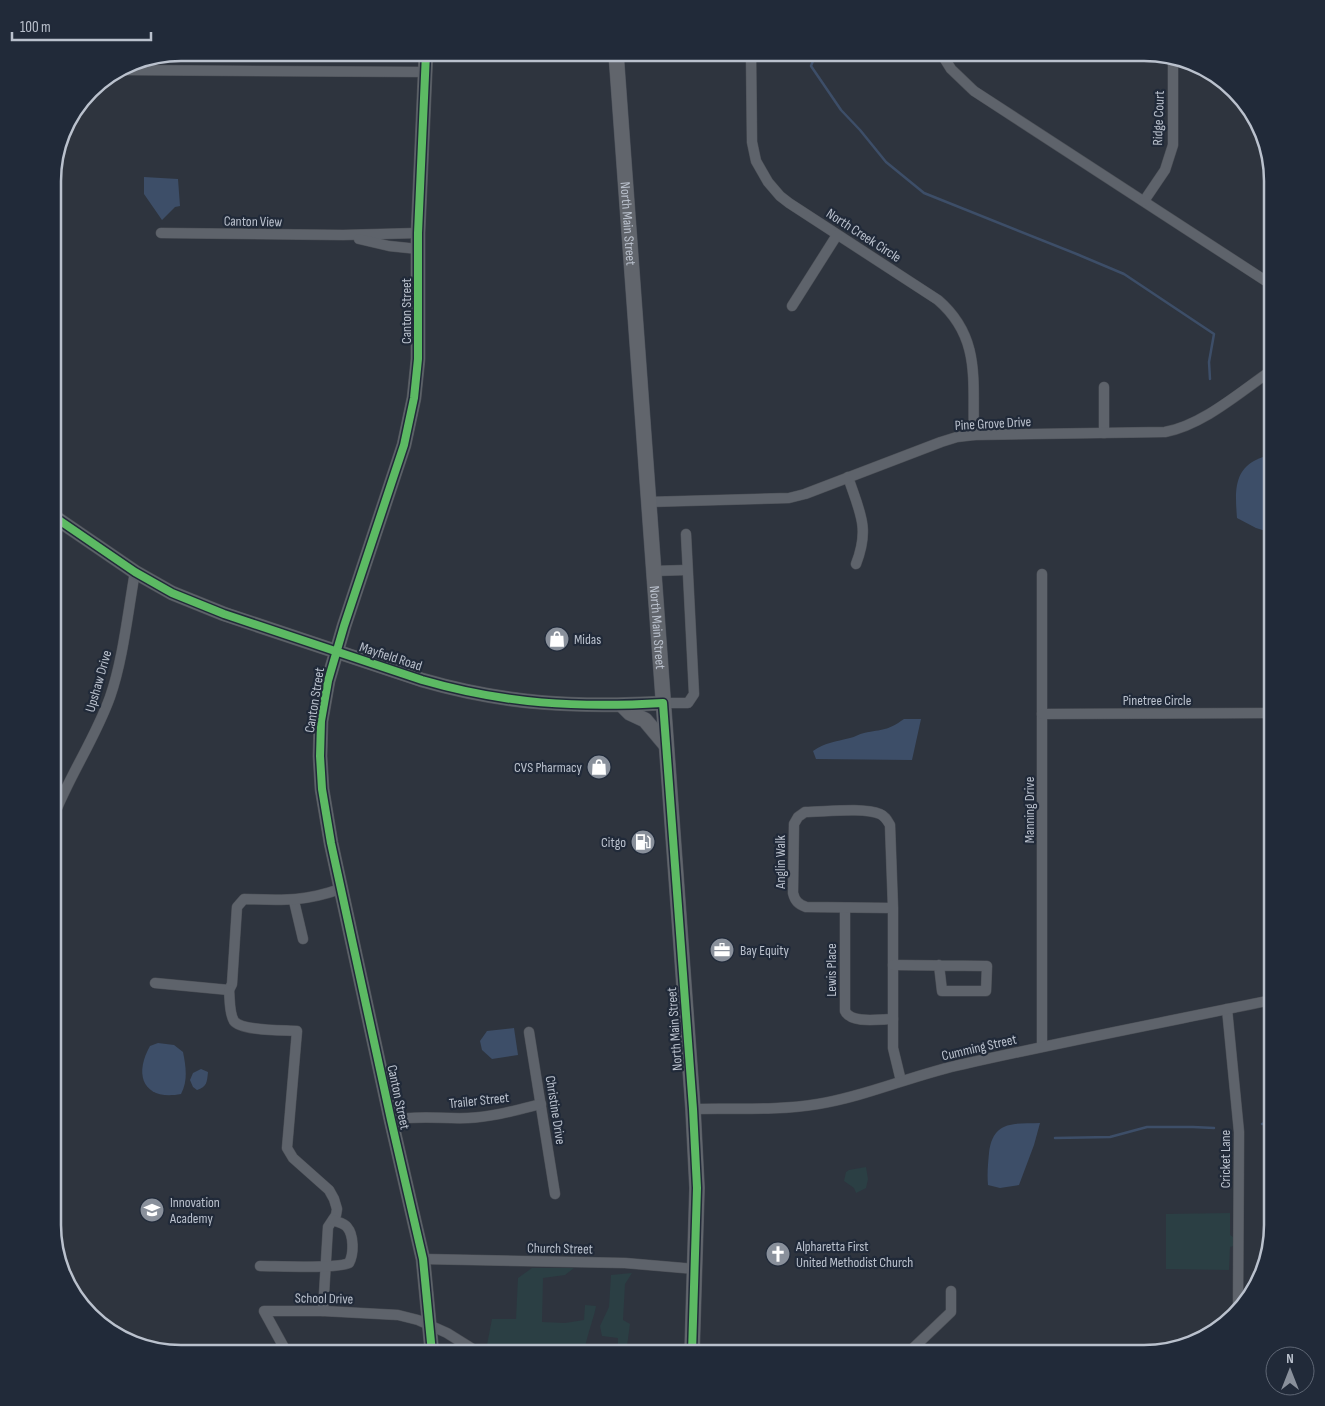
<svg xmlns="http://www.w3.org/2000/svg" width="1325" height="1406" viewBox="0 0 1325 1406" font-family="'Sofia Sans Condensed',sans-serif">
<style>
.green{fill:#2b3f44}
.water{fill:#3d4e68}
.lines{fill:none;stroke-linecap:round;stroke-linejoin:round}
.stream{stroke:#3d4e68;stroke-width:2.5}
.street-casing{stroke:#4b4f56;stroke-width:11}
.secondary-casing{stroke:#4b4f56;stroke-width:15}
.primary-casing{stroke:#4c515a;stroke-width:16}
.street{stroke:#5e636b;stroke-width:10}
.secondary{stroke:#5d6269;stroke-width:14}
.primary{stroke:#61656c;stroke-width:15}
.cycleway-casing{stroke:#212a39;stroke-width:11}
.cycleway{stroke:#5cba63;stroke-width:8}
.labels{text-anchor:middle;stroke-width:4.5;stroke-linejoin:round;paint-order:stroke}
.street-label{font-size:14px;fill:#bac1cd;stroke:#212a39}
.poi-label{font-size:14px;fill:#bac1cd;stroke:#212a39;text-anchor:start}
.rim{fill:none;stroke:#bac1cd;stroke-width:2.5}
</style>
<rect width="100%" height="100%" fill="#2e343e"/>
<!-- green -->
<g class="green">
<path d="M866,1167L868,1179L866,1188L856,1193L854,1188L844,1181L846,1172L849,1170Z"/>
<path d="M1230,1213V1235L1233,1237V1246L1230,1247L1229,1270L1166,1269V1214Z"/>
<path d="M532,1268H574L565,1275L543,1278L542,1322L565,1323L584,1320L585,1305L596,1306C594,1319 584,1343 585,1353H495L487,1345L492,1319H516L518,1278Z"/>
<path d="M632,1273L625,1284L623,1320L630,1324L627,1346L635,1348L636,1353H618V1338L602,1336L600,1326L609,1307L611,1275Z"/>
</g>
<!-- water -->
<g class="water">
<path d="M144,177L178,179L180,206L175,207L162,220L144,194Z"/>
<path d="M1263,457L1272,462V533L1256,528L1237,518C1235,491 1233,467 1263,457Z"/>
<path d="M904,719H921L912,760L816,759L813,751C826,742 835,742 850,738C855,737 859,734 864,733C883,729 887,731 904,719Z"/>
<path d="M514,1028L518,1055L492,1059L482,1050L480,1041L487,1031Z"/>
<path d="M158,1043L174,1045L183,1052C186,1067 188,1081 181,1094C144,1101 133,1076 150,1046Z"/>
<path d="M201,1069L208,1072C207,1082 207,1087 197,1090L193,1087L190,1080L193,1073Z"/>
<path d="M1040,1123L1034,1145L1019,1185L1000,1188L988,1185C987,1174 988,1164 989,1153C993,1120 1013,1124 1040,1123Z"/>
</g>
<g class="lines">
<!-- stream -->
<g class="stream">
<path d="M816,53L811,66L841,110L860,130L886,162L924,193L1079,255L1124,274L1214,334L1209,362L1210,379"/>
<path d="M1262,1124L1272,1121"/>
<path d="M1055,1138L1110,1137L1147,1127H1193L1214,1128"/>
</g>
<defs>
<g id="street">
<path d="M751,53L752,142L756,161L768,182L780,196L789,203L938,300C982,338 972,382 974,435"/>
<path d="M941,53L951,69L974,91L1272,285"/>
<path d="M120,70L426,72"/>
<path d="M1144,201L1165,170L1173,145V58"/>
<path d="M161,233L343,235L418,233"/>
<path d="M359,239L389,246L418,249"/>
<path d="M792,306L837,235"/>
<path d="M1104,387V433"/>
<path d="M848,477C860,513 870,528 856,564"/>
<path d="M648,502L789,498L805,494L941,442L957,437L974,435L1165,432C1203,425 1240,392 1272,370"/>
<path d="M653,571L687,570"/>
<path d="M1042,574V1046"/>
<path d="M663,703H688L694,694L686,534"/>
<path d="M1042,714L1272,713"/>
<path d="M53,818C69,776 95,739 110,697C123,660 128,611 135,572"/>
<path d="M294,901L303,939"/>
<path d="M845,908V1011C851,1024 880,1019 893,1019"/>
<path d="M893,908L806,907C798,904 795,901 793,893L794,824L798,817L805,812C824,812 864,807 880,814C885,816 887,820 890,825L893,908V1048L901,1081"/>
<path d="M893,965L987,966L986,991H942L939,965"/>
<path d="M155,983L229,990L232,984L237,907L244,899C281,900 304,902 340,889"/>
<path d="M229,990C230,999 229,1013 234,1021C241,1031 284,1030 297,1031L287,1148L293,1158L329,1190L334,1199L337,1209L336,1215L328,1227L323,1311"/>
<path d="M1227,1009L1239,1132L1238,1309"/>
<path d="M529,1032L555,1194"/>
<path d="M693,1109C734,1108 777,1111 818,1104C868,1096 915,1074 964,1064C1066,1041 1170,1021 1272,1000"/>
<path d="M391,1120C417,1115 442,1119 468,1118C493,1117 517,1110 541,1104"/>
<path d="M423,1259L625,1263L695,1269"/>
<path d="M260,1266C277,1266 336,1269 349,1263C354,1254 354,1235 347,1227C344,1223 337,1222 333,1220"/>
<path d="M287,1353L264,1311H323L398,1315L418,1320L447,1333L479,1353"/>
<path d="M908,1353L951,1312V1291"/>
</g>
<g id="secondary">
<path d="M426,53L418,233V359L414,398L404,445L344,626L328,681L321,721L320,756L322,789L331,843L391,1120L423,1259L432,1353"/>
<path d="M53,516L135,572L172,593L224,614L422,680C505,704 577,708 663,703"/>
</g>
<g id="primary">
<path id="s1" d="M616,53L693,1109L697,1188L692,1353"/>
<path d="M623,706L630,713L645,720L666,745"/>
</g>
</defs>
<!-- street casing -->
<use href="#street" class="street-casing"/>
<!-- secondary casing -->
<use href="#secondary" class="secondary-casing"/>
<!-- primary casing -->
<use href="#primary" class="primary-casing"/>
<!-- street -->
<use href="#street" class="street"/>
<!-- secondary -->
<use href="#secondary" class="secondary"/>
<!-- primary -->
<use href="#primary" class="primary"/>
<defs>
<g id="cycleway">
<path d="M426,53L418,233V359L414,398L404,445L344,626L328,681L321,721L320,756L322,789L331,843L391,1120L423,1259L432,1353"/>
<path d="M53,516L135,572L172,593L224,614L422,680C505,704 577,708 663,703L693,1109L697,1188L692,1353"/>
</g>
</defs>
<!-- cycleway casing -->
<use href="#cycleway" class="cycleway-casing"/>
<!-- cycleway -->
<use href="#cycleway" class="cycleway"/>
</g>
<!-- icons -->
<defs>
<symbol id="shop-disc" viewBox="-11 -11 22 22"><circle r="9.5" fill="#89909b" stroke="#212a39"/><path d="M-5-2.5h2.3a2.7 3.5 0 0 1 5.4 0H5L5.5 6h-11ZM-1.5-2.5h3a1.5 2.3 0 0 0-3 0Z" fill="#fff"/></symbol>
<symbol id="fuel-disc" viewBox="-11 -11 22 22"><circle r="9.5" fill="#89909b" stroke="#212a39"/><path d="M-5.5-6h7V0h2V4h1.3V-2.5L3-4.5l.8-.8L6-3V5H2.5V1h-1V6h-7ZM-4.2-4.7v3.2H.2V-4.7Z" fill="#fff"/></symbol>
<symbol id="office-disc" viewBox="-11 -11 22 22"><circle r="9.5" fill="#89909b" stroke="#212a39"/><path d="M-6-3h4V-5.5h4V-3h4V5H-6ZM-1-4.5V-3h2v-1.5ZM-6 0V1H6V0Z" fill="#fff"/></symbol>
<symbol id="school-disc" viewBox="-11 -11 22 22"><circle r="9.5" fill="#89909b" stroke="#212a39"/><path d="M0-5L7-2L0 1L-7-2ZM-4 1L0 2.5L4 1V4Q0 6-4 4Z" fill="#fff"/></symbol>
<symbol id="church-disc" viewBox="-11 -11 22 22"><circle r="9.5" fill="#89909b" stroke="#212a39"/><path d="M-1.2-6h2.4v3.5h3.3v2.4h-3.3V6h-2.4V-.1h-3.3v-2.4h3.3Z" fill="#fff"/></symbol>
</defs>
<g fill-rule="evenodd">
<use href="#shop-disc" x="543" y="625" width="28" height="28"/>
<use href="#shop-disc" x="585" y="753" width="28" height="28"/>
<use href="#fuel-disc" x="629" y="828" width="28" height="28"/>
<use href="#office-disc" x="708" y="936" width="28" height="28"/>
<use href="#school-disc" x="138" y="1196" width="28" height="28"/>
<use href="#church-disc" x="764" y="1240" width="28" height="28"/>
</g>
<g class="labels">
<!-- street labels -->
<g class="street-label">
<text transform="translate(1158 118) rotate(-88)" y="5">Ridge Court</text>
<text transform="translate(253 221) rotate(1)" y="5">Canton View</text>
<text dy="5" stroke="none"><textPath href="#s1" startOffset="171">North Main Street</textPath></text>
<text transform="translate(864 235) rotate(33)" y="5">North Creek Circle</text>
<text transform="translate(406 311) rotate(-90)" y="5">Canton Street</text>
<text transform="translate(993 423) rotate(-3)" y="5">Pine Grove Drive</text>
<text dy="5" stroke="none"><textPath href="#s1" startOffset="576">North Main Street</textPath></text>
<text transform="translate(391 656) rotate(18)" y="5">Mayfield Road</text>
<text transform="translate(98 681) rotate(-74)" y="5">Upshaw Drive</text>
<text transform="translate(314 700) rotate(-81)" y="5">Canton Street</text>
<text x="1157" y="705">Pinetree Circle</text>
<text transform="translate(1029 810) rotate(-90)" y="5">Manning Drive</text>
<text transform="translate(780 862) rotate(-90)" y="5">Anglin Walk</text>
<text transform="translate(831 970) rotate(-90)" y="5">Lewis Place</text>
<text transform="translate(674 1029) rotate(-94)" y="5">North Main Street</text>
<text transform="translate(979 1047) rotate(-13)" y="5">Cumming Street</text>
<text transform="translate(399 1097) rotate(78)" y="5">Canton Street</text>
<text transform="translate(479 1100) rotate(-6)" y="5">Trailer Street</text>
<text transform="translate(556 1110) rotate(81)" y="5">Christine Drive</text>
<text transform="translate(1225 1159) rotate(-90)" y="5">Cricket Lane</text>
<text transform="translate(560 1248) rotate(1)" y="5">Church Street</text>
<text transform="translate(324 1298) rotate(1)" y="5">School Drive</text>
</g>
<!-- poi labels -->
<g class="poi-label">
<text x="574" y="644">Midas</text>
<text x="582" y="772" text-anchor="end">CVS Pharmacy</text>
<text x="626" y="847" text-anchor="end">Citgo</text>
<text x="740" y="955">Bay Equity</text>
<text x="170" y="1207">Innovation<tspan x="170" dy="16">Academy</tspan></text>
<text x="796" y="1251">Alpharetta First<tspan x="796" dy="16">United Methodist Church</tspan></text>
</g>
</g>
<!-- crop -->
<path d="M0 0H1325V1406H0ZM181 61H1144A120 120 0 0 1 1264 181V1225A120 120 0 0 1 1144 1345H181A120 120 0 0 1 61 1225V181A120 120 0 0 1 181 61Z" fill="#212a39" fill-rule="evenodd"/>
<path class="rim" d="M181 61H1144A120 120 0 0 1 1264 181V1225A120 120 0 0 1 1144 1345H181A120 120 0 0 1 61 1225V181A120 120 0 0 1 181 61Z"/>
<!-- north arrow -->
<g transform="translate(1290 1371)"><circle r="24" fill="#212a39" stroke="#5e6674"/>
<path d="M0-4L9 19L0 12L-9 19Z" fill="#89909b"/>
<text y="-8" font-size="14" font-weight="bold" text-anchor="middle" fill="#bac1cd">N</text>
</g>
<!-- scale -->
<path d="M12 32v8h139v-8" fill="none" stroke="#bac1cd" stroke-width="2.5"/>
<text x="20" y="32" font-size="15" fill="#bac1cd" stroke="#212a39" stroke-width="4" paint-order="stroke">100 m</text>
</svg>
